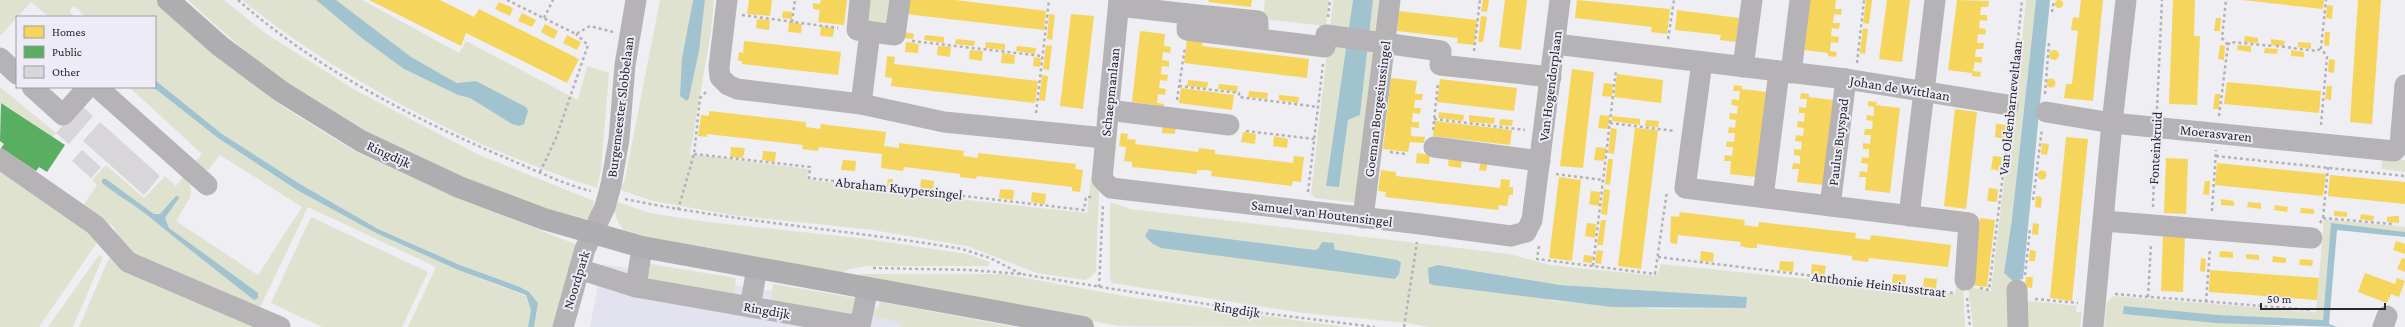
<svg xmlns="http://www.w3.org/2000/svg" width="2405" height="327" viewBox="0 0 2405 327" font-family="'Crimson Pro',serif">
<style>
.built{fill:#e3e2ef}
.green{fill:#e0e2d0;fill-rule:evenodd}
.water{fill:#a0c3cf}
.homes{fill:#f6d55c}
.public{fill:#5aae61}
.building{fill:#d9d6da}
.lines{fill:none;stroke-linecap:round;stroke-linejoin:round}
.path{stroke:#b4b2b6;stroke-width:2.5;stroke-dasharray:3 3;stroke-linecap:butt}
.minor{stroke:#b5b3b5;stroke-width:21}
.major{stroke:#aeadaf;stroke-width:22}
.minor-bridge{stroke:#b5b3b5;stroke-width:21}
.labels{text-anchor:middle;stroke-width:4;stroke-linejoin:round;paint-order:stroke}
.street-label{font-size:14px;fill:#29282d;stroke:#ecebf6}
</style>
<rect width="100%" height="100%" fill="#eeeef3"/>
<!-- built -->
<path class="built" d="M602,264L999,327H590Z"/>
<!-- green -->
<g class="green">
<path d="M0,0H158L221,59L285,108L353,150L446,193L575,244L577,250L558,327H534L538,303L529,292L520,287L460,265L378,229L300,184L222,134L155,80V17H86L74,6L69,11L75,17H49L31,2L0,36Z"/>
<path d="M188,0H224L265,33L355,90L477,154L594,201L591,216L587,219H570C501,192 430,166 364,132C299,99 242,50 188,0Z"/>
<path d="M242,0H316L363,39L404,69L458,95L470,98L512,124L476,81C470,81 461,84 455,82C419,68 365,26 336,0H362L459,53L466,41L578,100L587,66L609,73L601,169L597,188C474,149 343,81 242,0Z"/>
<path d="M660,0H693L682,58L689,98L699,51L705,0H714L711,31L690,154L808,169L807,179L886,191L1087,213L1091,178L1099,188L1096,271L1091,277L1085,280L1037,273L967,246L873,230L732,215L653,201L621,190L625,179Z"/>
<path d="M868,0H893L889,29L865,27Z"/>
<path d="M1265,0H1329L1326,26L1263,19Z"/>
<path d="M1333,0H1353L1326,186L1339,187L1348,120L1360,115L1373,0H1387L1359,203L1315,198L1311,194Z"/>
<path d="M2026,0H2036L2012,219L2004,273L2013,281L2014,327H1973L1968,287L1991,291L2012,113L2016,104Z"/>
<path d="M0,87L56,133L53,137L0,102Z"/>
<path d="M129,87H153L218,138L297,190L376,233L458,270L526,296L531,310L528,327H408L436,267L308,207L257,314L128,259L114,227L82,207L97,185L92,180L106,165L144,198L165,176L176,186L184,176L190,182L191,196L176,221L258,275L302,207L220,155L208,170H201L194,163L202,154Z"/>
<path d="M2383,157L2405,160V172L2381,169Z"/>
<path d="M0,170L100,238L39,327H0Z"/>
<path d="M617,202L650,213L707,222L867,239L967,254L990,262L988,266H866L850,269L836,275L626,233C618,222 612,215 617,202Z"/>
<path d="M1110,202L1130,209L1509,254L1551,265L1657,276L1661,264L1955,294L1957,283L1963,284L1965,327H1428L1408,323L1303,313L1112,283L1110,279ZM1149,229L1315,250L1334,243V249L1337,250L1398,260L1401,263L1150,243L1145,236ZM1438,265L1560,285L1747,297L1746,308L1660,309L1553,301Z"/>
<path d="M311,217L428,272L402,327H322L271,303Z"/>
<path d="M2324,219L2405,227V232L2331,224L2323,321L2219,315L2125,306L2124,314L2289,327H2104L2107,302L2113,296L2316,312Z"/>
<path d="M99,255L103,257L73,327H48Z"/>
<path d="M109,258L269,327H79Z"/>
<path d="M650,264L736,278L733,297L648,283Z"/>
<path d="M862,274H1003L1129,297L1346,327L1120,326L858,279L857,276Z"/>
<path d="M773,284L855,298L852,314L771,300Z"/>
<path d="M2024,300L2077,306L2076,312H2082L2080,327H2024Z"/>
<path d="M880,302L1015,327H900L901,323L873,316Z"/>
</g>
<!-- water -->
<g class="water">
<path d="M316,0H336L411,57L446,77L457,83L476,81L526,107L528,111L524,124L519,126L512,124L470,98L458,95L404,69L363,39Z"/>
<path d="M693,0H705L699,51L689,98L687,101L680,96L682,58Z"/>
<path d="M1353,0H1373L1360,115L1348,120L1339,187L1326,186Z"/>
<path d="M2036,0H2050L2023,279L2013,281L2004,273L2012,219Z"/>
<path d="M155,80L222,134L300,184L378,229L460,265L520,287L529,292L538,303L534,327H528L531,310L526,295L458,270L376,233L297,190L218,138L153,87Z"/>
<path d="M102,179H106L154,214H160L176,196H178L179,198L165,218L169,228L258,293V298L254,300C220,273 186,247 152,219C137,206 118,196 102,183Z"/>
<path d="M2331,223L2405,232V237L2337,230L2329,324L2337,327L2216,323L2123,314L2124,306L2219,315L2323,320Z"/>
<path d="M1149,229L1315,250L1318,249L1322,242L1334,243V249L1337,250L1398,260L1401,263L1399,274L1395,279L1161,248C1153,244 1150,243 1145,236Z"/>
<path d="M1438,265L1560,285L1747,297L1746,308L1612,307L1433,285L1429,283L1428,268Z"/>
</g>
<!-- homes -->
<g class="homes">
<path d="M369,0H440L474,17L479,9L579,59L567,83L466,33L461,46Z"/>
<path d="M749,0H772L770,16L747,14Z"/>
<path d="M821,0H847L844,25L818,22L820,10L813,9V3L820,4Z"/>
<path d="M907,0H955L1046,11L1044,30L906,14Z"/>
<path d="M1209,0H1252L1251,7L1208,2Z"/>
<path d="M1483,0H1489L1487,12L1481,11Z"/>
<path d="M1505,0H1527L1521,50L1499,47Z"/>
<path d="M1577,0L1670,9L1667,34L1651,32L1652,27L1575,18Z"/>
<path d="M1810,0H1836L1835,9H1842L1841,15L1834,14L1833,23H1840L1839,29L1832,28L1831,36L1839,37L1838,43L1831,42L1830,51L1837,52L1836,57L1828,56V53L1804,50Z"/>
<path d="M1866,0H1872L1869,24L1863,23Z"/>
<path d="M1887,0H1910L1902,62L1879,59Z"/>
<path d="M1957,0L1989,1L1988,7H1981L1980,15H1987V21L1980,20L1979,28L1986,29L1985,35L1978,34L1977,43H1984L1983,49H1976L1975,57H1982V63L1975,62L1973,71L1981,72L1980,77L1972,76V73L1948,70Z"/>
<path d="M2081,0H2103L2093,101L2064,98L2066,84H2072L2078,31L2071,30L2073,17L2079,18Z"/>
<path d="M2173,0H2195L2194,36H2200L2197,105L2169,104Z"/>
<path d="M2242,0H2324L2323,9Z"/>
<path d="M2358,0H2381L2372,124L2350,122Z"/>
<circle cx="2059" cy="4" r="4"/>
<path d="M499,2L513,8L510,16L495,9Z"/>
<path d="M2327,5L2333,6L2332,19L2326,18Z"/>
<path d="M1677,10L1739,18L1736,42L1720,40L1721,35L1675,30Z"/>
<path d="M783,11L792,12V19L782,18Z"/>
<path d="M1399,11L1477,20L1474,45L1457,43L1458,38L1397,31Z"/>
<path d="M522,13L536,20L532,27L518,21Z"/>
<path d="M1049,14L1055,15L1052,40L1047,39Z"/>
<path d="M1071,14L1094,16L1083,109L1060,106Z"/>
<path d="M1481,16L1487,17L1483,42H1478Z"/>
<path d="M2216,18H2221L2220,31H2214Z"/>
<path d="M757,19L770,20L769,30L756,28Z"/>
<path d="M789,22L802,24L801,33L788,32Z"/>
<path d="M545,24L558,31L554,39L541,32Z"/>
<path d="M821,26L834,28L833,37L820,36Z"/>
<path d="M1863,28L1868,29L1865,54L1860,53Z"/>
<path d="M1140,31L1165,34L1164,46L1171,47L1170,53L1163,52L1162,60L1169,61V67L1162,66L1161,74L1168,75L1167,81L1160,80L1159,88L1166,89L1165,95L1158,94L1157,103L1164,104V109L1155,108V105L1132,102Z"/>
<path d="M904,32L914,34L913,39L903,38Z"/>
<path d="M2325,32H2330L2329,46L2324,45Z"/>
<path d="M567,35L581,42L577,50L563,43Z"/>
<path d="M925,35L944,37V43L924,40Z"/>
<path d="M2245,36L2258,38V43L2244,42Z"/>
<path d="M956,39L975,41L974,46L955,44Z"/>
<path d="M1187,39L1203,41L1202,46L1309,59L1307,78L1184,63Z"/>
<path d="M2271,39L2285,41L2284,46L2271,45Z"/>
<path d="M744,41L841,52L838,75L742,64V61H738L739,52L743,53Z"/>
<path d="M906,42L919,44L918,53L905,52Z"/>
<path d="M986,42L1005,44V50L985,48Z"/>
<path d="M2298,42L2311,43V49L2298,47Z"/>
<path d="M1046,45L1052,46L1049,70L1043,69Z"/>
<path d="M2220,45L2225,46L2224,60L2218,59Z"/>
<path d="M2238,45L2251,46V52L2237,50Z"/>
<path d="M938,46L951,47L950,57L937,55Z"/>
<path d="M1017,46L1036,48L1035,54L1016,51Z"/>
<path d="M2265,48L2278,49L2277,54L2264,53Z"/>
<path d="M970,50L983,51L982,61L969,59Z"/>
<path d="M2291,50L2304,52V57L2291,56Z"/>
<circle cx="2054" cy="55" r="5"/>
<path d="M1002,53L1015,55L1014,64L1001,63Z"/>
<path d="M887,56L895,57L894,64L1038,81L1035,103L891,86L892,78L885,77Z"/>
<path d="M1034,57L1041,58L1040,67L1033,66Z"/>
<path d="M2329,59L2335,60L2334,73L2328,72Z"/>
<path d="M1572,69L1594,72L1583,168L1560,166Z"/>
<path d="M1617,74L1663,80L1661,103L1614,97Z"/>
<path d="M1042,75L1048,76L1045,101L1039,100Z"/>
<path d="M1391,78L1417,81L1415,94H1423L1422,100H1415L1414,108H1421L1420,114L1413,113L1412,122H1419V128L1411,127V136L1425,137L1424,143L1410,142L1408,152L1383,149Z"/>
<circle cx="2051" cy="83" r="4.5"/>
<path d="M1440,79L1517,88L1514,111L1437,102Z"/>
<path d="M1188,80L1208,82L1207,88L1187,86Z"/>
<path d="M2227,82L2321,91L2319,113L2224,104Z"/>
<path d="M1604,83L1613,84L1612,97L1602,96Z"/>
<path d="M1219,84L1238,86L1237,92L1218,89Z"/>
<path d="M1734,85L1742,86V89L1766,92L1756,177L1730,174L1731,161H1724L1725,155L1732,156L1733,147H1726L1727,141L1734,142L1735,133H1728L1729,127L1735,128L1736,120L1729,119L1730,113L1737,114L1738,106L1731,105L1732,99L1739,100L1740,91H1733Z"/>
<path d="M2327,86H2332L2331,100L2325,99Z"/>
<path d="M1181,88L1234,95L1232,110L1179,103Z"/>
<path d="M1249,91L1268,93L1267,99L1248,97Z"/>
<path d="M1801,93L1809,94V97L1833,100L1823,185L1797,182L1799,169H1792L1793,163L1800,164V156L1794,155V149L1801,150L1802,142L1795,141L1796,135L1803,136L1804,128L1797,127L1798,121L1804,122L1805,113H1799V107L1806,108L1807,99H1800Z"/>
<path d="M2215,94H2220L2219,109H2213Z"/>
<path d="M1279,95L1299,97L1298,103L1279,100Z"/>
<path d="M1868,101L1877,102L1876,105L1900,108L1890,193L1865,190L1866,177H1859L1860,171L1867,172L1868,164L1861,163L1862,157L1869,158V149H1863V143L1870,144L1871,135H1864L1865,129H1872L1873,121L1866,120L1867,115L1874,116V107L1868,106Z"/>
<path d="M1955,109L1977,112L1966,209L1944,206Z"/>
<path d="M709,111L806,122V127L820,129L821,124L886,132L884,146L899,148V143L964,151L963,156L978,158V153L1076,164L1075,169L1083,170L1080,192L1072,191V187L977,176L976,179L960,177V174L913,168L904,167L903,171L881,168L882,154L819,147L818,151L802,149L803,145L707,134V137L698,136L701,115L709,116Z"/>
<path d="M1439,112L1464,115L1463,121L1438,118Z"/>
<path d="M1469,115L1495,118L1494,124L1469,122Z"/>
<path d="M1600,115L1610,116L1608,129L1598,128Z"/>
<path d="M1612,116L1640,119V125L1612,121Z"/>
<path d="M1500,119L1513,120L1512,126L1499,125Z"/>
<path d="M1646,120L1659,121L1658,127L1645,126Z"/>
<path d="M1435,121L1512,130L1510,145L1433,136Z"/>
<path d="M1163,123L1176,125L1175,134L1162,133Z"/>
<path d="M1996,124L2006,125L2004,139L1995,137Z"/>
<path d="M1611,128L1617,129L1614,154L1608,153Z"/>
<path d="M1635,128L1658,130L1641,269L1618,266Z"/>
<path d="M1243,132L1256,134L1255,144L1241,142Z"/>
<path d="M1121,133L1128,134L1127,139L1136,140L1135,144L1198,152L1199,148L1215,150V154L1293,163L1294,156L1304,157L1301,182L1293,181L1292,186L1211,176L1212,171L1205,170H1197V174L1132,167V162L1124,161L1126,147L1119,146Z"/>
<path d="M1274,136L1288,139L1287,148L1273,146Z"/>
<path d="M2066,137L2088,139L2072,301L2050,298Z"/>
<path d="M2042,143L2049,144L2047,155L2041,154Z"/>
<path d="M731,147L745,148L743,158L730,157Z"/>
<path d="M1596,147L1606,148L1604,161L1594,160Z"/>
<path d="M763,151L776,152L775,162L762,160Z"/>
<path d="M1417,153L1430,155L1429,164L1416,163Z"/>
<path d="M1993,156L2002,157L2000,171L1991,169Z"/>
<path d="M1449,157L1462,158L1461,168L1448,166Z"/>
<path d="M2166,158L2188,159L2186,214L2164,213Z"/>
<path d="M1608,159H1613L1610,185L1605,184Z"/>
<path d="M843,160L856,161L855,171L841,170Z"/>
<path d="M1481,161L1488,162L1486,171L1479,170Z"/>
<path d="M2217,163L2326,174L2323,196L2215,185Z"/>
<path d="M1381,170L1396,172V176L1500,188L1501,179L1510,180L1509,187H1513V195H1509L1507,206L1499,205L1498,210L1385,197L1386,192L1378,191Z"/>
<circle cx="2042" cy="175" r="4.5"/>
<path d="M2330,175L2405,182V204L2328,196Z"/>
<path d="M1559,177L1581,180L1572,261L1549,258Z"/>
<path d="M888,179H893V186H887Z"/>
<path d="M921,179L934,181L933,190L920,189Z"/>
<path d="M2205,181H2210L2209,195L2203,194Z"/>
<path d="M1989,188L1998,189L1997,202L1987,201Z"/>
<path d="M1000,189L1014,190L1013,200L999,198Z"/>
<path d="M1604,189L1610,190L1607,215L1601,214Z"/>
<path d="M1591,191L1600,192L1599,206L1589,204Z"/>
<path d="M1032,192L1046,194L1045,204L1031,202Z"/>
<path d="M2036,196L2042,197L2041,208L2035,207Z"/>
<path d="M2221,199L2234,201V206L2221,205Z"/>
<path d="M2248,202L2261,203V209L2247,207Z"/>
<path d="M2275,205L2288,207L2287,212L2274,210Z"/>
<path d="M2301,208L2314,209V214L2300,213Z"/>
<path d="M2334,211L2347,212V217L2334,216Z"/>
<path d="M1680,212L1745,220L1744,225L1758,227L1759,222L1856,233L1855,238L1870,240L1871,235L1951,245L1948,267L1869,258L1868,262L1852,260V256L1757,244V248H1748L1740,246L1741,242L1678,235L1677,244L1670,243L1671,216L1679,217Z"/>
<path d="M2361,214L2374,216L2373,221L2360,219Z"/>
<path d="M2394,216H2399V223L2387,222V217Z"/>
<path d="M1980,218L1995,220L1987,287L1972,285Z"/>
<path d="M1601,220H1606L1603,245H1597Z"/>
<path d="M1587,223L1596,224L1595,238L1585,236Z"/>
<path d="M2033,223L2039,224L2038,235L2032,234Z"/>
<path d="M2163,236L2185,237L2183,292L2161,291Z"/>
<path d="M2396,241L2405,244V254L2393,250Z"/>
<path d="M1597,250L1603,251L1601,264L1595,263Z"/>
<path d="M2030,250L2036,251L2035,261H2029Z"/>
<path d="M1701,251L1714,253L1713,262L1700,261Z"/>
<path d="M2220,251L2233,252V258L2219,257Z"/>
<path d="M2246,254L2259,255V260L2246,259Z"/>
<path d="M1584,255L1593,256L1592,263L1583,262Z"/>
<path d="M2273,256L2286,258V263L2272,262Z"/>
<path d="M2201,258L2206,259L2205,272L2200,271Z"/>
<path d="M2402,258L2405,259V272L2397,269Z"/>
<path d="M2300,259L2313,260L2312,266L2299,265Z"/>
<path d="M1780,261L1794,262L1793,272L1779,270Z"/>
<path d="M1812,264L1826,266L1824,276L1811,274Z"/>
<path d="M2210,270L2319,278L2317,300L2209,292Z"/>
<path d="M2365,273L2395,284L2397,278L2405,281L2399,297L2391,294L2387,303L2358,292Z"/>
<path d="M1893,274L1906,275L1905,285L1892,284Z"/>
<path d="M2026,277H2033L2032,288L2025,287Z"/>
<path d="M1924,278L1937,279L1936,289L1923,287Z"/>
</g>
<!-- public -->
<path class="public" d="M1,103L65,145L47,172L39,167L36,171L1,148L4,144L0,141Z"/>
<!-- building -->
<g class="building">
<path d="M81,105L93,116L69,144L56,133Z"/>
<path d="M100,122L160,176L144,195L83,141Z"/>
<path d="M82,150L101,167L91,178L72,161Z"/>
</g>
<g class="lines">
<!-- path -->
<g class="path">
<path d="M238,0C315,68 412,118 506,158C533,169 562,184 591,191"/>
<path d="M507,0L576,34L590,26L613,32"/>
<path d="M2052,12L2054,0"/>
<path d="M742,15L838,28"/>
<path d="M1328,17L1330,0"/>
<path d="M544,18L553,0"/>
<path d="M792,22L795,0"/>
<path d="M1668,39L1674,0"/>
<path d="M912,41L1042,56"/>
<path d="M2228,45L2230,42L2273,46"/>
<path d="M2276,46L2317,51L2321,48"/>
<path d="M1474,51L1480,0"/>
<path d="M1857,63L1864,0"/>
<path d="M1179,86L1239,93V97L1318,107"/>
<path d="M2013,89L2022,0"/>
<path d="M2045,94L2049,43"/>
<path d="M1177,100L1185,47"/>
<path d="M2157,109L2162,0"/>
<path d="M1036,113L1049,0"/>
<path d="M2219,116L2228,45L2222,38L2226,0"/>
<path d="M1434,119L1525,130"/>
<path d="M1610,123L1675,131"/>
<path d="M2321,125L2327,57L2321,48L2326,0"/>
<path d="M1433,130L1438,83"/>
<path d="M1246,131L1314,139"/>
<path d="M1390,152L1405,154"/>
<path d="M694,154L810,167L809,178L1084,210L1086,197H1093"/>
<path d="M2216,156L2405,176"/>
<path d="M540,172L556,138L588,45L576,34"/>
<path d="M1556,174L1603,180"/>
<path d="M1308,192L1323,64"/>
<path d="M625,199C736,222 850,230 962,249L990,258L1021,274"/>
<path d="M2033,200L2042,129"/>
<path d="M2153,207L2155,146"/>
<path d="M678,210L694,154L700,98L708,90"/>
<path d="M2212,211L2216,150"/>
<path d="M2323,218L2392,224"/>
<path d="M2320,223L2323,218L2328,167"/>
<path d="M1539,246L1537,259L1655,274L1667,191"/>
<path d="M1658,257L1953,293"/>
<path d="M1593,266L1616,70"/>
<path d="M873,268L969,270L1021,274L1262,313L1375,327"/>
<path d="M2025,275L2030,229"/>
<path d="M1099,287L1103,204"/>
<path d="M1980,288L1989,290L2009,124"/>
<path d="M2115,294L2312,310"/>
<path d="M2148,297L2151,244"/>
<path d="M1967,298L1970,327"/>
<path d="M2035,299L2078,303"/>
<path d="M2206,302L2210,248"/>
<path d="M1404,327L1417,242"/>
</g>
<!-- minor -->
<g class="minor">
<path d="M727,0L719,67L720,77L728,85L737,89L861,104L944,122L1105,138"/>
<path d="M860,0L857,30L895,35L900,0"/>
<path d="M1119,0L1102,179L1111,188L1420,224L1511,236L1526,232L1532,220L1560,0"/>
<path d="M1119,6L1188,14L1187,30L1325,47"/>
<path d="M1188,14L1258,21V38"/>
<path d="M1326,35L1441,51L1440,65L1551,77"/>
<path d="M1555,44L1846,79L2008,105"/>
<path d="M0,58L17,74"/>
<path d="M1702,62L1685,188L1969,223L1965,280"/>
<path d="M1743,67L1752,0"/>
<path d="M1791,73L1800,0"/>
<path d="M32,87L63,115L88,87"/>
<path d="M97,87L207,185"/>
<path d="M861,104L870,32"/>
<path d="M1108,110L1229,125"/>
<path d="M2046,112L2112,123L2394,151L2400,145L2405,85"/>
<path d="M1434,147L1540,161"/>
<path d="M0,159L95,225L128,262L280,327"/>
<path d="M611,185L619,139L625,65L636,0"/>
<path d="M1763,197L1779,72"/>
<path d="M1830,206L1846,79"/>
<path d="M1909,216L1935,0"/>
<path d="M1363,218L1390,0"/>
<path d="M2104,221L2312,238"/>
<path d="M642,247L636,287L860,326L868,288"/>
<path d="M579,269L636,287"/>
<path d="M2017,290L2018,327"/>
<path d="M750,307L757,268"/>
<path d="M563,327L585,249L605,207"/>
<path d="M2093,327L2112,123L2126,0"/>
<path d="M2383,327L2387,316"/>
</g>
<!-- major -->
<path class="major" d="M168,0L220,46L282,92L361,141L459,187L544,219L642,247L1083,327"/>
<!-- minor-bridge -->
<path class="minor-bridge" d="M605,207L611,185"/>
</g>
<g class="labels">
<!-- street labels -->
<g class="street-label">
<text transform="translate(1550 86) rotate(-83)" y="5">Van Hogendorplaan</text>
<text transform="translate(1900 88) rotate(9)" y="5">Johan de Wittlaan</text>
<text transform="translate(1110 92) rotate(-84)" y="5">Schaepmanlaan</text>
<text transform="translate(620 107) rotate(-83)" y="5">Burgemeester Slobbelaan</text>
<text transform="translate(2010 108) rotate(-84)" y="5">Van Oldenbarneveltlaan</text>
<text transform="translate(1377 109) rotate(-83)" y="5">Goeman Borgesiussingel</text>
<text transform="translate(2216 133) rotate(6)" y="5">Moerasvaren</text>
<text transform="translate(1838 142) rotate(-83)" y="5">Paulus Buyspad</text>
<text transform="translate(2155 148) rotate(-87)" y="5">Fonteinkruid</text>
<text transform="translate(389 154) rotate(25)" y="5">Ringdijk</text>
<text transform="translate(899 188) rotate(6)" y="5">Abraham Kuypersingel</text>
<text transform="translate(1322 213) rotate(7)" y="5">Samuel van Houtensingel</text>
<text transform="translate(576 280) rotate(-73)" y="5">Noordpark</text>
<text transform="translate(1879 284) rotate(7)" y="5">Anthonie Heinsiusstraat</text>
<text transform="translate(1237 309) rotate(9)" y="5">Ringdijk</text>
<text transform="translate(767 310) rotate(10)" y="5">Ringdijk</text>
</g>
</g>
<!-- legend -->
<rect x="16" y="16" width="140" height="72" fill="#ecebf6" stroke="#9e9da6"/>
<rect x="24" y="26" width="20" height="12" fill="#f6d55c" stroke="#9e9da6"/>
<text x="52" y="36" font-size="12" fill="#29282d">Homes</text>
<rect x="24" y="46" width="20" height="12" fill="#5aae61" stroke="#9e9da6"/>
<text x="52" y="56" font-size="12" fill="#29282d">Public</text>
<rect x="24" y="66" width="20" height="12" fill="#d9d6da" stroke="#9e9da6"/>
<text x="52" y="76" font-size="12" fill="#29282d">Other</text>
<!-- scale -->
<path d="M2261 303v6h124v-6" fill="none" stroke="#29282d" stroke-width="2"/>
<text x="2267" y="303" font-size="12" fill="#29282d" stroke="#ecebf6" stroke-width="3" paint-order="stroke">50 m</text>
</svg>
